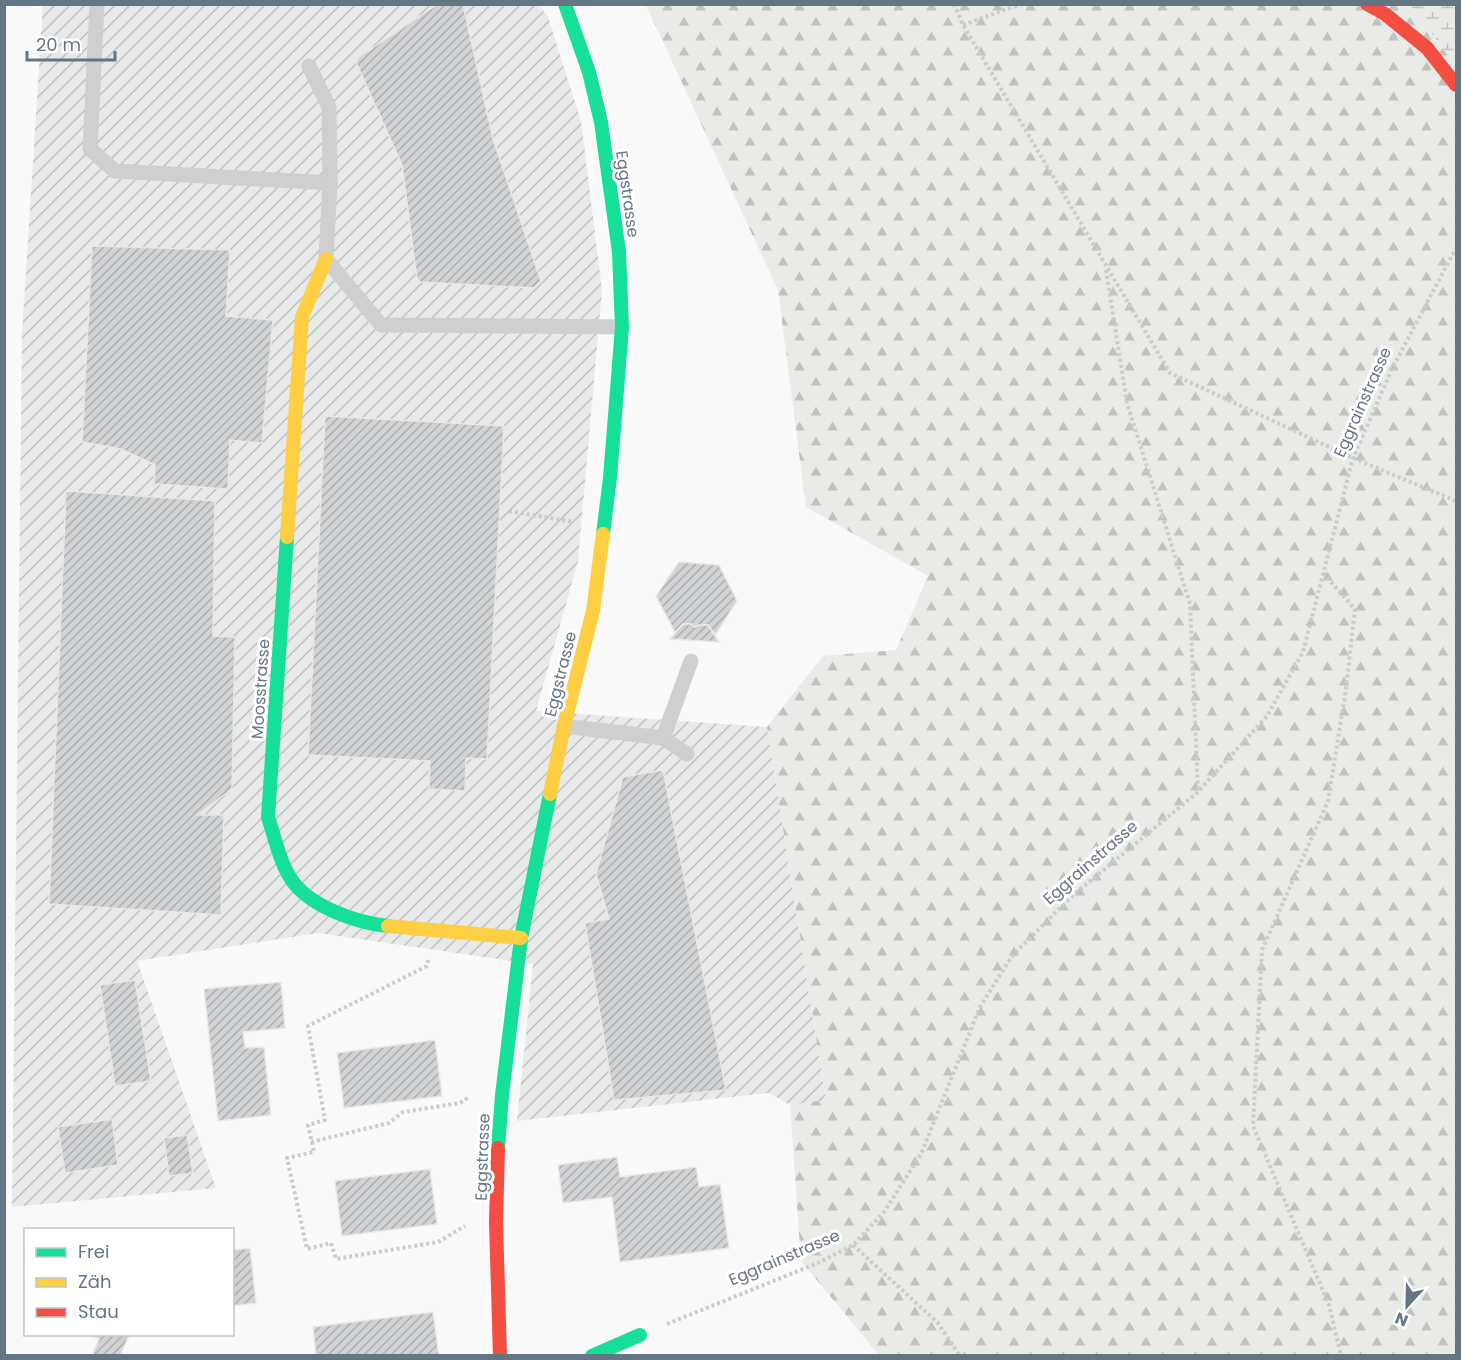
<svg xmlns="http://www.w3.org/2000/svg" width="1461" height="1360" viewBox="0 0 1461 1360" font-family="Poppins,sans-serif">
<style>
.industrial{fill:url(#industrial-furrows)}
.forest{fill:url(#forest-firs)}
.wetland{fill:url(#wetland-marsh)}
.building{fill:url(#building-hatch);stroke:#e8e8e8;stroke-width:1.5}
.lines{fill:none;stroke-linecap:round;stroke-linejoin:round}
.path{stroke:#cbcccd;stroke-width:4;stroke-dasharray:3 3;stroke-linecap:butt}
.lane{stroke:#cecfd0;stroke-width:15}
.fast{stroke:#16e098;stroke-width:14}
.slow{stroke:#ffcf43;stroke-width:14}
.jam{stroke:#f24e42;stroke-width:14}
.labels{text-anchor:middle;stroke-width:6;stroke-linejoin:round;paint-order:stroke}
.street-label{font-size:16px;fill:#657683;stroke:#fff}
</style>
<defs>
<pattern id="industrial-furrows" width="10" height="10" patternUnits="userSpaceOnUse" patternTransform="scale(1.5)"><rect width="10" height="10" fill="#e8e9e9"/><path d="M-1 1l2-2M0 10L10 0M9 11l2-2" fill="none" stroke="#c0c1c2"/></pattern>
<pattern id="forest-firs" width="22" height="20" patternUnits="userSpaceOnUse" patternTransform="scale(1.5)"><rect width="22" height="20" fill="#e8ebe6"/><path d="M5 1l3.5 6h-7zM16 11l3.5 6h-7z" fill="#c0c3c0"/></pattern>
<pattern id="wetland-marsh" width="20" height="14" patternUnits="userSpaceOnUse" patternTransform="scale(1.5)"><rect width="20" height="14" fill="#e8ebe6"/><path d="M1 5h8M5 5V1M11 12h8M15 12V8" fill="none" stroke="#c0c3c0"/></pattern>
<pattern id="building-hatch" width="6" height="6" patternUnits="userSpaceOnUse" patternTransform="scale(1.5)"><rect width="6" height="6" fill="#d0d2d3"/><path d="M-1 1l2-2M0 6l6-6M5 7l2-2" fill="none" stroke="#acafb1"/></pattern>
</defs>
<rect width="100%" height="100%" fill="#f9f9f9"/>
<!-- industrial -->
<path class="industrial" d="M43,5H539L548,17L581,121L602,290L578,561L536,711L767,727L826,1101L790,1105L769,1093L517,1121L533,964L318,933L137,961L216,1188L12,1207L22,334Z"/>
<!-- forest -->
<path class="forest" d="M646,5H1410L1456,66V1355H879L801,1261L790,1105L826,1100L767,727L823,656L896,650L928,576L806,507L778,290Z"/>
<!-- wetland -->
<path class="wetland" d="M1410,5H1456V66Z"/>
<!-- building -->
<g class="building">
<path d="M438,4H463L493,139L541,281L534,288L421,282L417,279L402,165L356,62L359,57Z"/>
<path d="M92,246L230,250L226,316L273,320L262,443L230,440L228,489L154,484L155,465L121,449L82,442Z"/>
<path d="M325,416L504,426L487,759L466,758L465,791L429,789L430,761L308,755Z"/>
<path d="M66,491L215,501L213,636L235,637L232,789L197,815H224L221,915L49,904Z"/>
<path d="M679,562L719,565L737,601L715,635L708,625H699L695,627L691,624H683L675,632L656,596Z"/>
<path d="M683,624H691L695,627L699,625H708L719,642L670,639Z"/>
<path d="M663,770L726,1090L614,1100L585,923L609,919L596,874L623,777Z"/>
<path d="M135,980L151,1081L115,1086L100,985Z"/>
<path d="M281,982L285,1028L243,1032L245,1048L264,1047L271,1115L218,1121L204,989Z"/>
<path d="M435,1040L442,1096L344,1108L337,1053Z"/>
<path d="M112,1119L118,1165L65,1173L58,1127Z"/>
<path d="M187,1135L193,1173L169,1176L164,1138Z"/>
<path d="M617,1157L620,1177L696,1167L699,1187L720,1184L729,1248L620,1262L612,1197L563,1203L558,1165Z"/>
<path d="M430,1169L437,1224L342,1236L335,1181Z"/>
<path d="M250,1248L256,1303L232,1306V1250Z"/>
<path d="M433,1312L439,1356H316L313,1327Z"/>
<path d="M90,1334H130L121,1353L126,1356H92L99,1339Z"/>
</g>
<g class="lines">
<!-- path -->
<g class="path">
<path d="M954,4L963,25L1170,373L1353,458L1456,501"/>
<path d="M963,25L1021,4"/>
<path d="M1106,270L1127,403L1190,604L1198,791"/>
<path d="M509,511L574,522"/>
<path d="M1323,573L1355,609L1346,689L1328,801L1262,950L1253,1126L1329,1305L1341,1356"/>
<path d="M428,960L427,966L308,1026L325,1120L308,1125L314,1152L287,1158L307,1249L331,1243L336,1259L438,1242L465,1226"/>
<path d="M311,1142L389,1123L403,1112L460,1103L469,1097"/>
<path d="M853,1245L938,1323L960,1356"/>
<path d="M667,1324L818,1263L853,1245L884,1212L921,1154L980,1007L1012,956L1071,897L1198,792L1267,716L1303,652L1353,458L1393,367L1456,248"/>
</g>
<!-- lane -->
<g class="lane">
<path d="M97,4L90,149L115,171L330,183"/>
<path d="M309,66L329,107L330,183L326,259L381,325L622,327"/>
<path d="M564,726L663,738L687,754"/>
<path d="M663,738L691,661"/>
</g>
<!-- fast -->
<g class="fast">
<path d="M565,4L589,72L601,122L619,252L622,327L610,478L603,534"/>
<path d="M287,537L268,817C275,838 280,864 293,882C312,907 357,923 388,926"/>
<path d="M498,1148L502,1095L521,938L550,794"/>
<path d="M592,1356L640,1335"/>
</g>
<!-- slow -->
<g class="slow">
<path d="M287,537L302,317L326,259"/>
<path d="M550,794L564,726L593,611L603,534"/>
<path d="M388,926L521,938"/>
</g>
<!-- jam -->
<g class="jam">
<path d="M1367,4L1385,14L1427,48L1456,85"/>
<path d="M498,1148L496,1222L500,1356"/>
</g>
</g>
<g class="labels">
<!-- street labels -->
<g class="street-label">
<text transform="translate(628 194) rotate(82)" y="6">Eggstrasse</text>
<text transform="translate(1362 402) rotate(-66)" y="6">Eggrainstrasse</text>
<text transform="translate(560 674) rotate(-76)" y="6">Eggstrasse</text>
<text transform="translate(260 689) rotate(-86)" y="6">Moosstrasse</text>
<text transform="translate(1090 862) rotate(-41)" y="6">Eggrainstrasse</text>
<text transform="translate(482 1157) rotate(-88)" y="6">Eggstrasse</text>
<text transform="translate(784 1257) rotate(-23)" y="6">Eggrainstrasse</text>
</g>
</g>
<!-- border -->
<rect width="1461" height="1360" fill="none" stroke="#657683" stroke-width="12"/>
<!-- legend -->
<rect x="24" y="1228" width="210" height="108" fill="#ffffff" stroke="#c1c8cd" stroke-width="1.5"/>
<rect x="36" y="1248" width="30" height="9" fill="#16e098" stroke="#c1c8cd" stroke-width="1.5"/>
<text x="78" y="1258" font-size="18" fill="#657683">Frei</text>
<rect x="36" y="1278" width="30" height="9" fill="#ffcf43" stroke="#c1c8cd" stroke-width="1.5"/>
<text x="78" y="1288" font-size="18" fill="#657683">Zäh</text>
<rect x="36" y="1308" width="30" height="9" fill="#f24e42" stroke="#c1c8cd" stroke-width="1.5"/>
<text x="78" y="1318" font-size="18" fill="#657683">Stau</text>
<!-- north arrow -->
<g transform="translate(1407 1306) rotate(202)" stroke="#ffffff" stroke-width="4.5" paint-order="stroke">
<path d="M0-4.5L10 22L0 15L-10 22Z" fill="#657683"/>
<text y="-9" font-size="16" font-weight="bold" text-anchor="middle" fill="#657683">N</text>
</g>
<!-- scale -->
<path d="M27 51v9h88v-9" fill="none" stroke="#657683" stroke-width="3"/>
<text x="36" y="51" font-size="18" fill="#657683" stroke="#ffffff" stroke-width="4.5" paint-order="stroke">20 m</text>
</svg>
